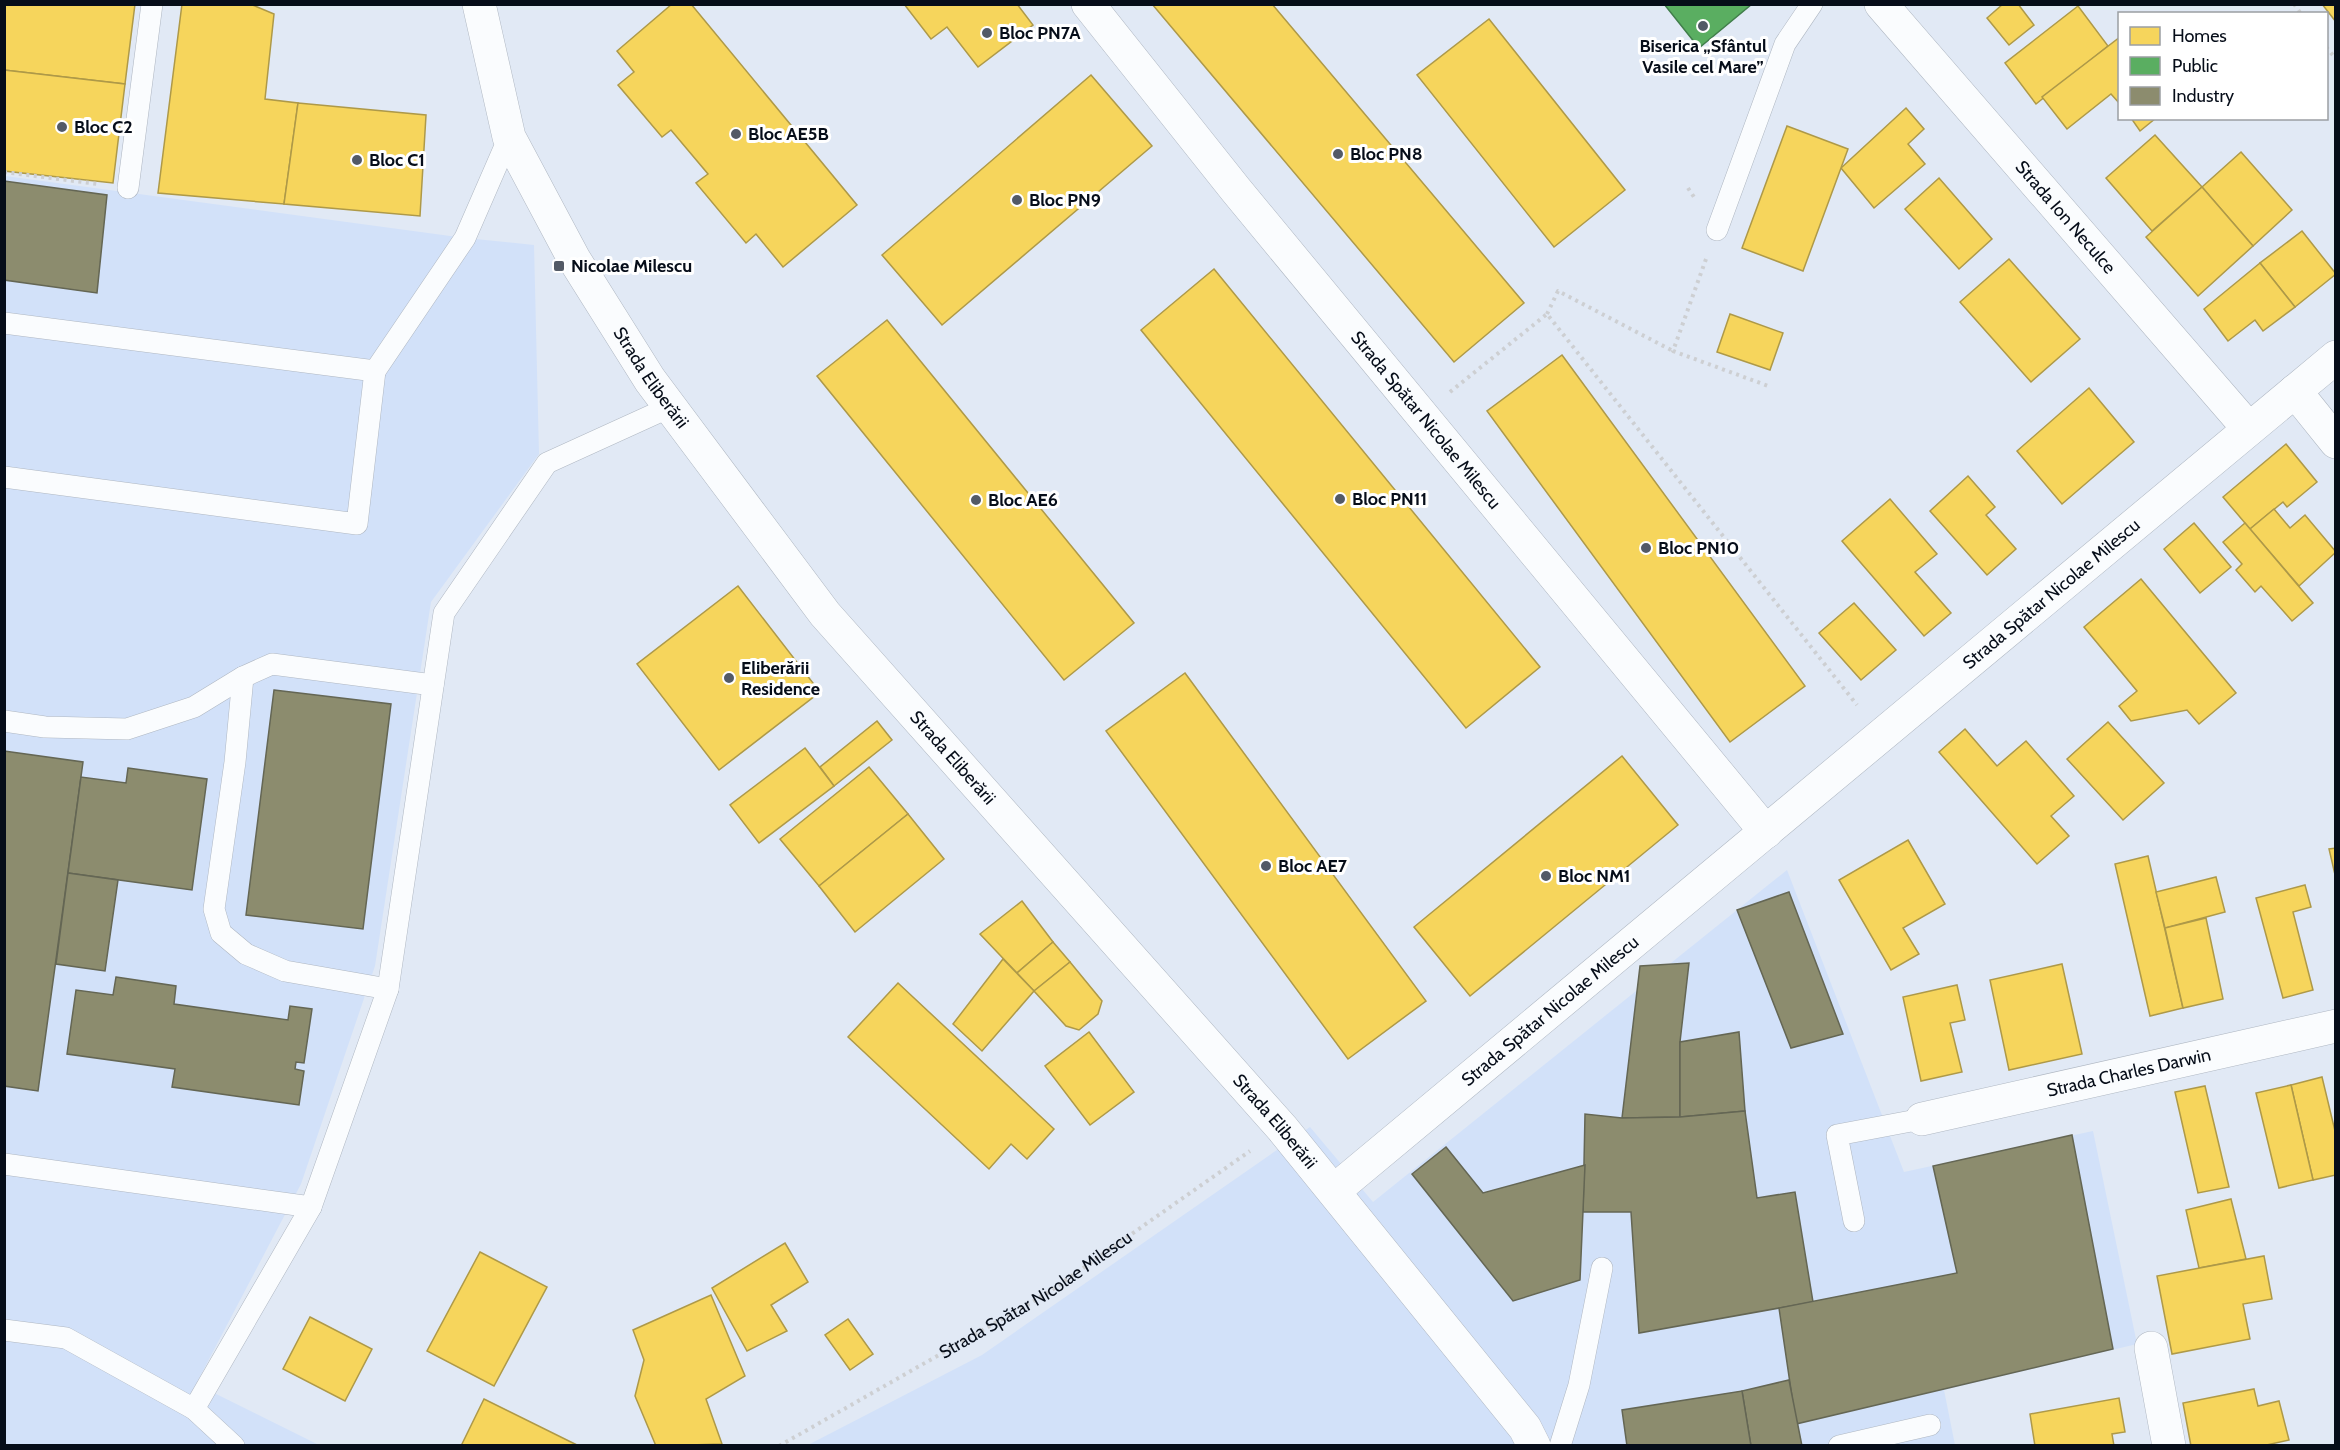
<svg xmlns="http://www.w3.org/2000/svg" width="2340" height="1450" viewBox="0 0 2340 1450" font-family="Cabin,sans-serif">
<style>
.built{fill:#d2e1f9}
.homes{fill:#f6d55c;stroke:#ae9948;stroke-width:1.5}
.public{fill:#5aae61;stroke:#417e4b;stroke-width:1.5}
.industry{fill:#8c8c6e;stroke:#646654;stroke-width:1.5}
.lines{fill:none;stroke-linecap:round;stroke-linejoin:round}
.service-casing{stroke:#afb7c2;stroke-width:22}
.minor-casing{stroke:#afb7c2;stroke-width:34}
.tertiary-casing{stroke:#afb7c2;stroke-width:34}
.path{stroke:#cdcfd2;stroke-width:4;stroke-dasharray:3 4.5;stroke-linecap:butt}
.service{stroke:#fafcfe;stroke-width:21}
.minor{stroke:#fafcfe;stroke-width:33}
.tertiary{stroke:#fafcfe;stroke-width:33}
.poi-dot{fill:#535a66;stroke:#fff;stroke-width:2}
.labels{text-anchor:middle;stroke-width:6;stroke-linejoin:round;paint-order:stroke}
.poi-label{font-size:18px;font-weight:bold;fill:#060d19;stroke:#fff;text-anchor:start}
.street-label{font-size:18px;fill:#060d19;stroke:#fff}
</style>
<rect width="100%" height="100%" fill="#e1e9f5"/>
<!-- built -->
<g class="built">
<path d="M5,176L465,238L534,245L539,454L431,602L375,966L301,1184L196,1384L319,1445L5,1446Z"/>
<path d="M1787,870L1904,1172L2093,1131L2137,1344L1944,1390L1955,1445L806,1446L982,1355L1310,1127L1373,1202Z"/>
</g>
<!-- homes -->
<g class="homes">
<path d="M4,4H135L125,84L4,70Z"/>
<path d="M182,4H250L274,14L265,99L298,103L284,204L158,193Z"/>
<path d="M672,4H691L857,205L783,267L756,234L746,243L696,183L708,174L671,130L662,137L618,85L634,72L617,51Z"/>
<path d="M904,4H1017L1033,25L978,67L947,27L931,39Z"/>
<path d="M1152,4H1272L1524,303L1454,362Z"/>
<path d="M2003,4H2018L2034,25L2009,45L1987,18Z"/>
<path d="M2322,4H2336V22Z"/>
<path d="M2078,6L2108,46L2036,104L2005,63Z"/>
<path d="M1489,19L1625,190L1554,247L1417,75Z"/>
<path d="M2120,37V104L2111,94L2067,129L2042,97Z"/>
<path d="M4,70L125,84L113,183L4,171Z"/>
<path d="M1091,75L1152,146L942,325L882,255Z"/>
<path d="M298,103L426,115L420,216L284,204Z"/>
<path d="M1906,108L1924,129L1908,144L1925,164L1874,208L1841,168Z"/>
<path d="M2131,118H2156L2140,131Z"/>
<path d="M1787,126L1848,149L1803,271L1742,248Z"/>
<path d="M2155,135L2202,187L2152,231L2106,178Z"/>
<path d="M2241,152L2292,210L2253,246L2202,187Z"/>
<path d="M1939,178L1992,239L1959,269L1905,209Z"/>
<path d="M2202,187L2253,246L2198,296L2146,237Z"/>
<path d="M2302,231L2336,274L2295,307L2260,263Z"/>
<path d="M2009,259L2080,339L2031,382L1960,302Z"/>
<path d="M2260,263L2295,307L2263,331L2255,320L2228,341L2204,309Z"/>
<path d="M1214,269L1540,667L1466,728L1141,330Z"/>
<path d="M1730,314L1783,333L1770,370L1717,352Z"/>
<path d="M887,320L1134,623L1064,680L817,376Z"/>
<path d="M1562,355L1805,686L1730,742L1487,411Z"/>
<path d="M2089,388L2134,442L2062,504L2017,451Z"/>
<path d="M2286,444L2317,482L2287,507L2283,502L2250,529L2223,497Z"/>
<path d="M1968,476L1995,507L1986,515L2016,549L1987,575L1930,511Z"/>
<path d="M1890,499L1937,554L1915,572L1951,613L1924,636L1842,541Z"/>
<path d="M2274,509L2290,528L2305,515L2336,552L2299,586L2250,529Z"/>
<path d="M2194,523L2231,567L2200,593L2164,549Z"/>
<path d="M2245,523L2313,603L2292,621L2261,586L2255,592L2236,570L2242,564L2223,542Z"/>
<path d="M2141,579L2236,693L2199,724L2187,710L2131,721L2119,706L2137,691L2084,627Z"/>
<path d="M738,586L820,692L719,770L637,664Z"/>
<path d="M1854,603L1896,650L1861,680L1819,633Z"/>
<path d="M1185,673L1426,1001L1348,1059L1106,731Z"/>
<path d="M877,721L892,740L834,786L820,767Z"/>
<path d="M2108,722L2164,783L2123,820L2067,759Z"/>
<path d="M1965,729L1997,766L2026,741L2074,796L2051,816L2069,836L2037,864L1939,752Z"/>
<path d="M805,748L834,786L759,843L730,805Z"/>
<path d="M1622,756L1678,825L1470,996L1414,927Z"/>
<path d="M869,767L908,814L819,886L780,839Z"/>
<path d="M908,814L944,859L855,932L819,886Z"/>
<path d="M1908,840L1945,904L1903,928L1919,954L1891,970L1839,880Z"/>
<path d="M2336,848V879L2329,849Z"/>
<path d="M2148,856L2183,1008L2150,1016L2115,864Z"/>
<path d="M2216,877L2225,912L2165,928L2156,892Z"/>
<path d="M2305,885L2311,907L2293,912L2313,990L2283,998L2256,898Z"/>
<path d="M1022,901L1053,942L1017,973L980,934Z"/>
<path d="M2206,918L2223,999L2183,1008L2165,928Z"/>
<path d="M1053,942L1070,962L1034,991L1017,973Z"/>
<path d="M1003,959L1034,991L982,1051L953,1024Z"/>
<path d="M1070,962L1102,1001L1098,1014L1079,1030L1066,1026L1034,991Z"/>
<path d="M2062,964L2082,1054L2009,1070L1990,980Z"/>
<path d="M898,983L1054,1129L1027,1159L1011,1144L989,1169L848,1037Z"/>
<path d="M1957,985L1965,1020L1950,1023L1962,1072L1921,1081L1903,997Z"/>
<path d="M1089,1032L1134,1092L1090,1125L1045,1066Z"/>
<path d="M2322,1077L2336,1135V1175L2313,1180L2291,1085Z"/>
<path d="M2291,1085L2313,1180L2279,1188L2256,1093Z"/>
<path d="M2205,1086L2229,1187L2198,1193L2175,1092Z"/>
<path d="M2231,1199L2246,1259L2199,1268L2186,1210Z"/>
<path d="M785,1243L808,1282L771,1305L787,1331L747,1351L712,1288Z"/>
<path d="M480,1252L547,1287L494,1386L427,1351Z"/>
<path d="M2264,1256L2272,1299L2243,1304L2250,1339L2172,1354L2157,1276Z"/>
<path d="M711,1295L745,1376L706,1399L722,1444L656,1446L635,1396L644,1360L633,1330Z"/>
<path d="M310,1317L372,1349L345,1401L283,1369Z"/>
<path d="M848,1319L873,1354L850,1370L825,1335Z"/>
<path d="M2254,1389L2258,1406L2279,1401L2289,1440L2262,1446H2191L2183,1403Z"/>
<path d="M2119,1398L2125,1432L2112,1434L2114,1446H2035L2030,1414Z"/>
<path d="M484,1399L579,1446H461Z"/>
</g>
<!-- public -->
<path class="public" d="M1664,4H1752L1699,48Z"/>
<!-- industry -->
<g class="industry">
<path d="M4,181L107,195L97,293L4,280Z"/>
<path d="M274,690L391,704L363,929L246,915Z"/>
<path d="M4,751L83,762L38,1091L4,1086Z"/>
<path d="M128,768L207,779L192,890L68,873L81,777L126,783Z"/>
<path d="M68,873L118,880L105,971L56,964Z"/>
<path d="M1789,892L1843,1034L1791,1048L1737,910Z"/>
<path d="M1689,963L1680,1042V1117L1622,1118L1640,966Z"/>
<path d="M116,977L176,986L174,1004L288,1020L290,1006L312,1009L304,1063L296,1062L295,1069L304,1071L299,1105L172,1087L175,1069L67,1054L76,990L113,995Z"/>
<path d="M1739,1032L1745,1111L1680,1117V1042Z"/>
<path d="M1745,1111L1757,1198L1795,1192L1813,1302L1639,1333L1631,1212H1583L1585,1114L1622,1118L1680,1117Z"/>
<path d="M2072,1135L2113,1349L1796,1424L1779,1308L1957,1273L1933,1166Z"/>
<path d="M1446,1147L1483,1193L1585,1165L1580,1280L1513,1301L1412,1174Z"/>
<path d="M1789,1380L1802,1446H1751L1742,1391Z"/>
<path d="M1742,1391L1751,1446H1627L1622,1410Z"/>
</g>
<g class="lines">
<defs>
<g id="service">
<path d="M128,188L152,4"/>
<path d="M1717,230L1785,44L1812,4"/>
<path d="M4,323L375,371L465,238L509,137"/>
<path d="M4,477L357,524L375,371"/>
<path d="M4,721L45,727L127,729L194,707L243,677L272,664L433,685"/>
<path d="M388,989L444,613L547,463L670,407"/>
<path d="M4,1164L311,1207"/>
<path d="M1854,1221L1837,1135L1922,1119"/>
<path d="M4,1330L66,1338L194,1409L311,1207L388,989L285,971L246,954L221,933L214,909L235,762L243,677"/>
<path d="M194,1409L234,1446"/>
<path d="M1560,1446L1579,1385L1602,1268"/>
<path d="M1839,1446L1930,1425"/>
</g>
<g id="minor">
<path id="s2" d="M1088,4L1236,190L1766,832"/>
<path id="s3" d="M1881,4L2249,429"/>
<path d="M2295,391L2336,442"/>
<path id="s4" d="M1922,1119L2336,1026"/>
<path d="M2151,1348L2169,1446"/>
</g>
<g id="tertiary">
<path id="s5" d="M479,4L509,137L574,259L650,380L825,614L1282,1128L1525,1428L1534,1446"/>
<path id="s6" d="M1335,1190L2336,357"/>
</g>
</defs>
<!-- service casing -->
<use href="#service" class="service-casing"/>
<!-- minor casing -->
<use href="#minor" class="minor-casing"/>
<!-- tertiary casing -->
<use href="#tertiary" class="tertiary-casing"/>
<!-- path -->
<g class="path">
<path d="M2294,4L2301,14"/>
<path d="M2326,47L2336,59"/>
<path d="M4,172L98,184"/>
<path d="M1688,188L1694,197"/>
<path d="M1706,259L1673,351L1771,387"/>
<path d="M1547,314L1558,291L1673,351"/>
<path d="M1450,392L1547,314L1857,705"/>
<path id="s1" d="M779,1446L1046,1294L1250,1151"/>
</g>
<!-- service -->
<use href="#service" class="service"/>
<!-- minor -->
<use href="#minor" class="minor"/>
<!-- tertiary -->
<use href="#tertiary" class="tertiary"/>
</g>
<!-- markers -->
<g class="poi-dot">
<circle cx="1703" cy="26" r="6"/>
<circle cx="987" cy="33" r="6"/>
<circle cx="62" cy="127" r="6"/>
<circle cx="736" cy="134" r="6"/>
<circle cx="1338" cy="154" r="6"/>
<circle cx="357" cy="160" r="6"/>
<circle cx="1017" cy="200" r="6"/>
<rect x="553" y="260" width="12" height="12" rx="3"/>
<circle cx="1340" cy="499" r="6"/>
<circle cx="976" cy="500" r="6"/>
<circle cx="1646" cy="548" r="6"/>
<circle cx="729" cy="678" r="6"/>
<circle cx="1266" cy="866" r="6"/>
<circle cx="1546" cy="876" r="6"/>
</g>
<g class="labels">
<!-- poi labels -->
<g class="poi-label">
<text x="999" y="39">Bloc PN7A</text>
<text x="1703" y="52" text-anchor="middle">Biserica „Sfântul<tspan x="1703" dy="21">Vasile cel Mare”</tspan></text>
<text x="74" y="133">Bloc C2</text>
<text x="748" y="140">Bloc AE5B</text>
<text x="1350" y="160">Bloc PN8</text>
<text x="369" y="166">Bloc C1</text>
<text x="1029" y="206">Bloc PN9</text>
<text x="571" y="272">Nicolae Milescu</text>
<text x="1352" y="505">Bloc PN11</text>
<text x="988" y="506">Bloc AE6</text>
<text x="1658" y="554">Bloc PN10</text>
<text x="741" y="674">Eliberării<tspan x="741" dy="21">Residence</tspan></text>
<text x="1278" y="872">Bloc AE7</text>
<text x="1558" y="882">Bloc NM1</text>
</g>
<!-- street labels -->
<g class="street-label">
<text dy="6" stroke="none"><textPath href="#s3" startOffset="282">Strada Ion Neculce</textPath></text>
<text dy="6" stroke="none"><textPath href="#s5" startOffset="416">Strada Eliberării</textPath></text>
<text dy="6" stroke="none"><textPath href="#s2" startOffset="536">Strada Spătar Nicolae Milescu</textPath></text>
<text dy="6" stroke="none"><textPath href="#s6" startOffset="932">Strada Spătar Nicolae Milescu</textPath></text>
<text dy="6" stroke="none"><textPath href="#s5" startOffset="902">Strada Eliberării</textPath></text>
<text dy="6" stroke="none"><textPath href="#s6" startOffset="280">Strada Spătar Nicolae Milescu</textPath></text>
<text dy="6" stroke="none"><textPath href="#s4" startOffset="212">Strada Charles Darwin</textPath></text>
<text dy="6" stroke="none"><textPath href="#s5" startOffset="1388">Strada Eliberării</textPath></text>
<text dy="6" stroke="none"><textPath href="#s1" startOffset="298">Strada Spătar Nicolae Milescu</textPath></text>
</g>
</g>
<!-- border -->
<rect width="2340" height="1450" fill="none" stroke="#060d19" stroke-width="12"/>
<!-- legend -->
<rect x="2118" y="12" width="210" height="108" fill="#ffffff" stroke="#9b9ea3" stroke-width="1.5"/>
<rect x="2130" y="27" width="30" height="18" fill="#f6d55c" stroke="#9b9ea3" stroke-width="1.5"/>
<text x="2172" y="42" font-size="18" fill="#060d19">Homes</text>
<rect x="2130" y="57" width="30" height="18" fill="#5aae61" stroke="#9b9ea3" stroke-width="1.5"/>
<text x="2172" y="72" font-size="18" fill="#060d19">Public</text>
<rect x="2130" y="87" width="30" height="18" fill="#8c8c6e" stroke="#9b9ea3" stroke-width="1.5"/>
<text x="2172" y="102" font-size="18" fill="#060d19">Industry</text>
</svg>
